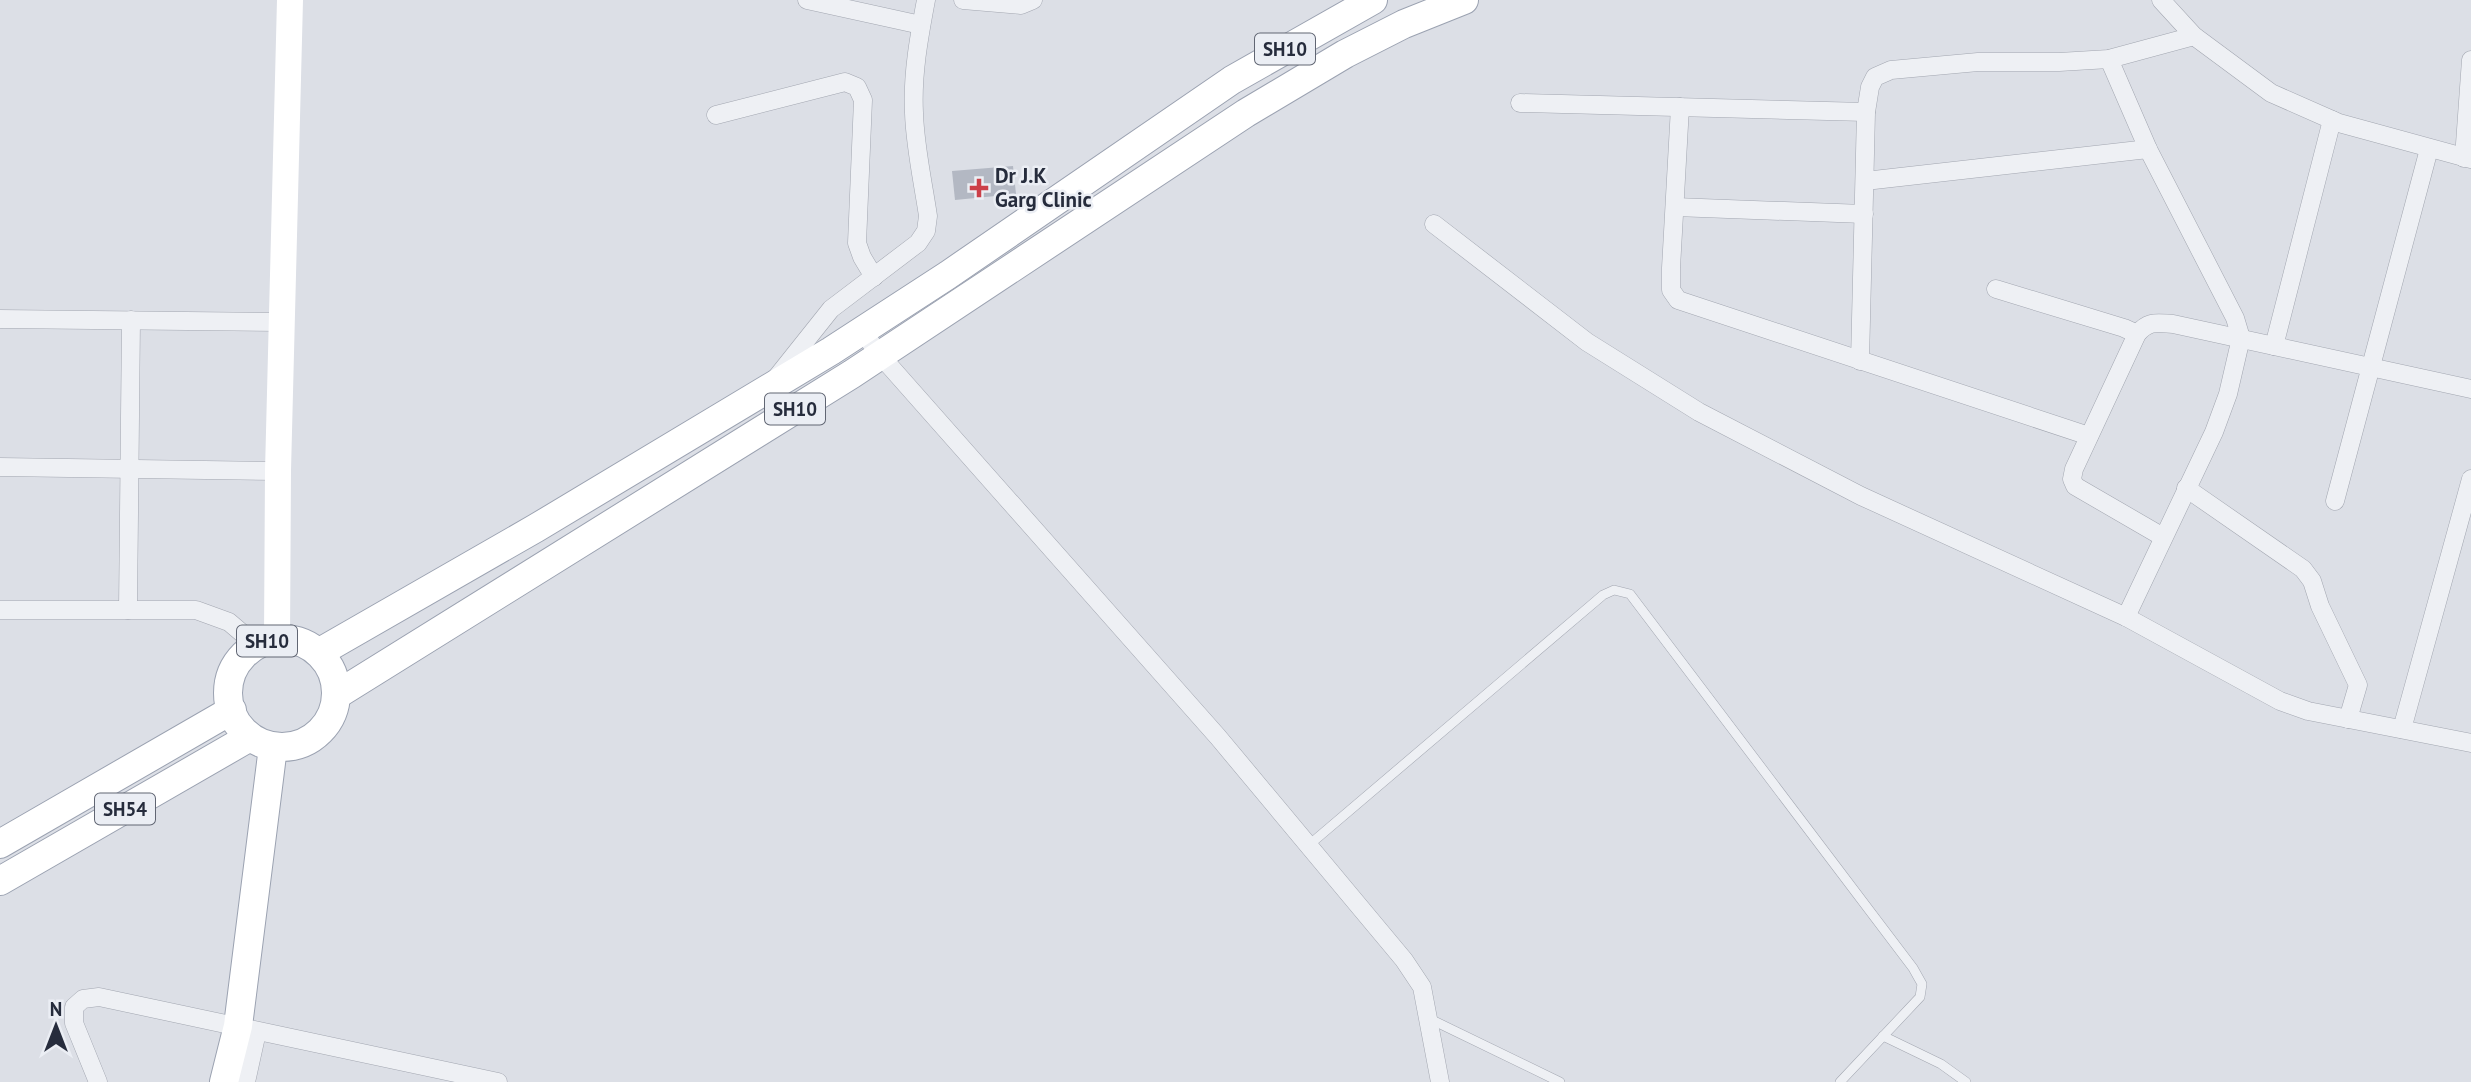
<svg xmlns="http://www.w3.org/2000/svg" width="2471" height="1082" viewBox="0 0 2471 1082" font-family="'PT Sans',sans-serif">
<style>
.building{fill:#b3b8c3}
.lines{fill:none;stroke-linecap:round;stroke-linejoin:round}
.lane-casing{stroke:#a2a6b0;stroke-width:10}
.street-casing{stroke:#a2a6b0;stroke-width:19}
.primary-casing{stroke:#9ba2b1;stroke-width:30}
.lane{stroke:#eef0f4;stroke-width:9}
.street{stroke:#eef0f4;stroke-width:18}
.secondary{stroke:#fff;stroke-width:26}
.primary{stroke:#fff;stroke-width:28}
.poi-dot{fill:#cc4049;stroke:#ebeef4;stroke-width:2.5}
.labels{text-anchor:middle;stroke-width:5;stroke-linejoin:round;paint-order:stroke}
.shield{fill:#ebeef4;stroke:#616673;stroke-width:2}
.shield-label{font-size:19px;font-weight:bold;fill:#262c3c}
.poi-label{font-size:21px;font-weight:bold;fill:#262c3c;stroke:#ebeef4;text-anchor:start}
</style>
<rect width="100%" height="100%" fill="#dcdfe6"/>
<!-- building -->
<path class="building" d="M1013,166L1016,194L955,200L952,171Z"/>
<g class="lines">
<defs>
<g id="lane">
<path d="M1309,845L1603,595L1614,590L1630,594L1913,968L1922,984L1920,997L1840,1082"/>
<path d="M1430,1019L1560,1082"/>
<path d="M1883,1036L1941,1064L1966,1082"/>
</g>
<g id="street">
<path d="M807,0L921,25"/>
<path d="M963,0L1021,5L1033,0"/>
<path d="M2161,0L2194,36L2271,93L2339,123L2471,159"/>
<path d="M2109,59L2148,149L2235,318L2241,338L2228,394L2214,432L2126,617"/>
<path d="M1520,103L1866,112"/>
<path d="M1680,107L1671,268V290L1678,300L2089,436"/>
<path d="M716,115L845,82L857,87L863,100L857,243L862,257L874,277"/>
<path d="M2464,158L2471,60"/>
<path d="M1865,181L2148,149"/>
<path d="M1675,207L1864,214"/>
<path d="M1434,224L1587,342L1699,412L1861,496L2126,617L2280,701L2308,711L2471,743"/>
<path d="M1996,289L2124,328L2137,334"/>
<path d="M0,319L283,322"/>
<path d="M862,331L880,355L1218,737L1404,960L1422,987L1440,1082"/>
<path d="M2274,346L2332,120"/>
<path d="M1860,361L1866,112L1870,87L1875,77L1891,70L1978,62H2059L2109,59L2194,36"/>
<path d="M776,378L831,309L918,243L926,231L928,216C923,182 915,147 914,113C912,75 919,37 926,0"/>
<path d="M0,467L278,471"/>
<path d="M2186,488L2303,569L2312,581L2320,606L2358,685L2348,719"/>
<path d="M2335,501L2429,149"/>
<path d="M2163,537L2075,486L2072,479L2074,469L2137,334C2149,320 2157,323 2173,324L2471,389"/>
<path d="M0,610H196L229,622L256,645"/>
<path d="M128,610L131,320"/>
<path d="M2402,729L2471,479"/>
<path d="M98,1082L74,1023V1007L83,999L99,997L498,1082"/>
<path d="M246,1082L257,1032"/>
</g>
<g id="primary">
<circle cx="282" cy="693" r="54"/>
<path d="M320,652L536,528L831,351L948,275L1232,80L1373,0"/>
<path d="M338,694L852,374L1246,113L1345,54L1404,24L1464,0"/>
<path d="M0,844L232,710"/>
<path d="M0,881L250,737"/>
<path d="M224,1082L238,1026L273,747"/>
</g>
</defs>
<!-- lane casing -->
<use href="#lane" class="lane-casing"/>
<!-- street casing -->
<use href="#street" class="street-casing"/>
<!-- primary casing -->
<use href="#primary" class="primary-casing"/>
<!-- lane -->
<use href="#lane" class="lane"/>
<!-- street -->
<use href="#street" class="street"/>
<!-- secondary -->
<path class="secondary" d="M277,638L278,471L290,0"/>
<!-- primary -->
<use href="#primary" class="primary"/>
</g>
<!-- markers -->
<path class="poi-dot" d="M975.5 177.5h7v7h7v7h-7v7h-7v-7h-7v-7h7z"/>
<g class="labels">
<!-- shield labels -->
<g class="shield">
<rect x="1255" y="33.5" width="60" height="31" rx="5"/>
<rect x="765" y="393.5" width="60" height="31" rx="5"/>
<rect x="237" y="625.5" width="60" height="31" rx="5"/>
<rect x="95" y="793.5" width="60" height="31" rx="5"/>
</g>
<g class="shield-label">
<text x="1285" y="56">SH10</text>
<text x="795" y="416">SH10</text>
<text x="267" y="648">SH10</text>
<text x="125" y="816">SH54</text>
</g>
<!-- poi labels -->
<g class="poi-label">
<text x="995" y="183">Dr J.K<tspan x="995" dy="24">Garg Clinic</tspan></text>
</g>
</g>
<!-- north arrow -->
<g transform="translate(56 1026)" stroke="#ebeef4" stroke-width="5" paint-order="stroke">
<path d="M0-5L12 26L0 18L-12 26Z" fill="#262c3c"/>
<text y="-10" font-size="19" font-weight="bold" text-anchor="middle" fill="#262c3c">N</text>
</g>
</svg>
